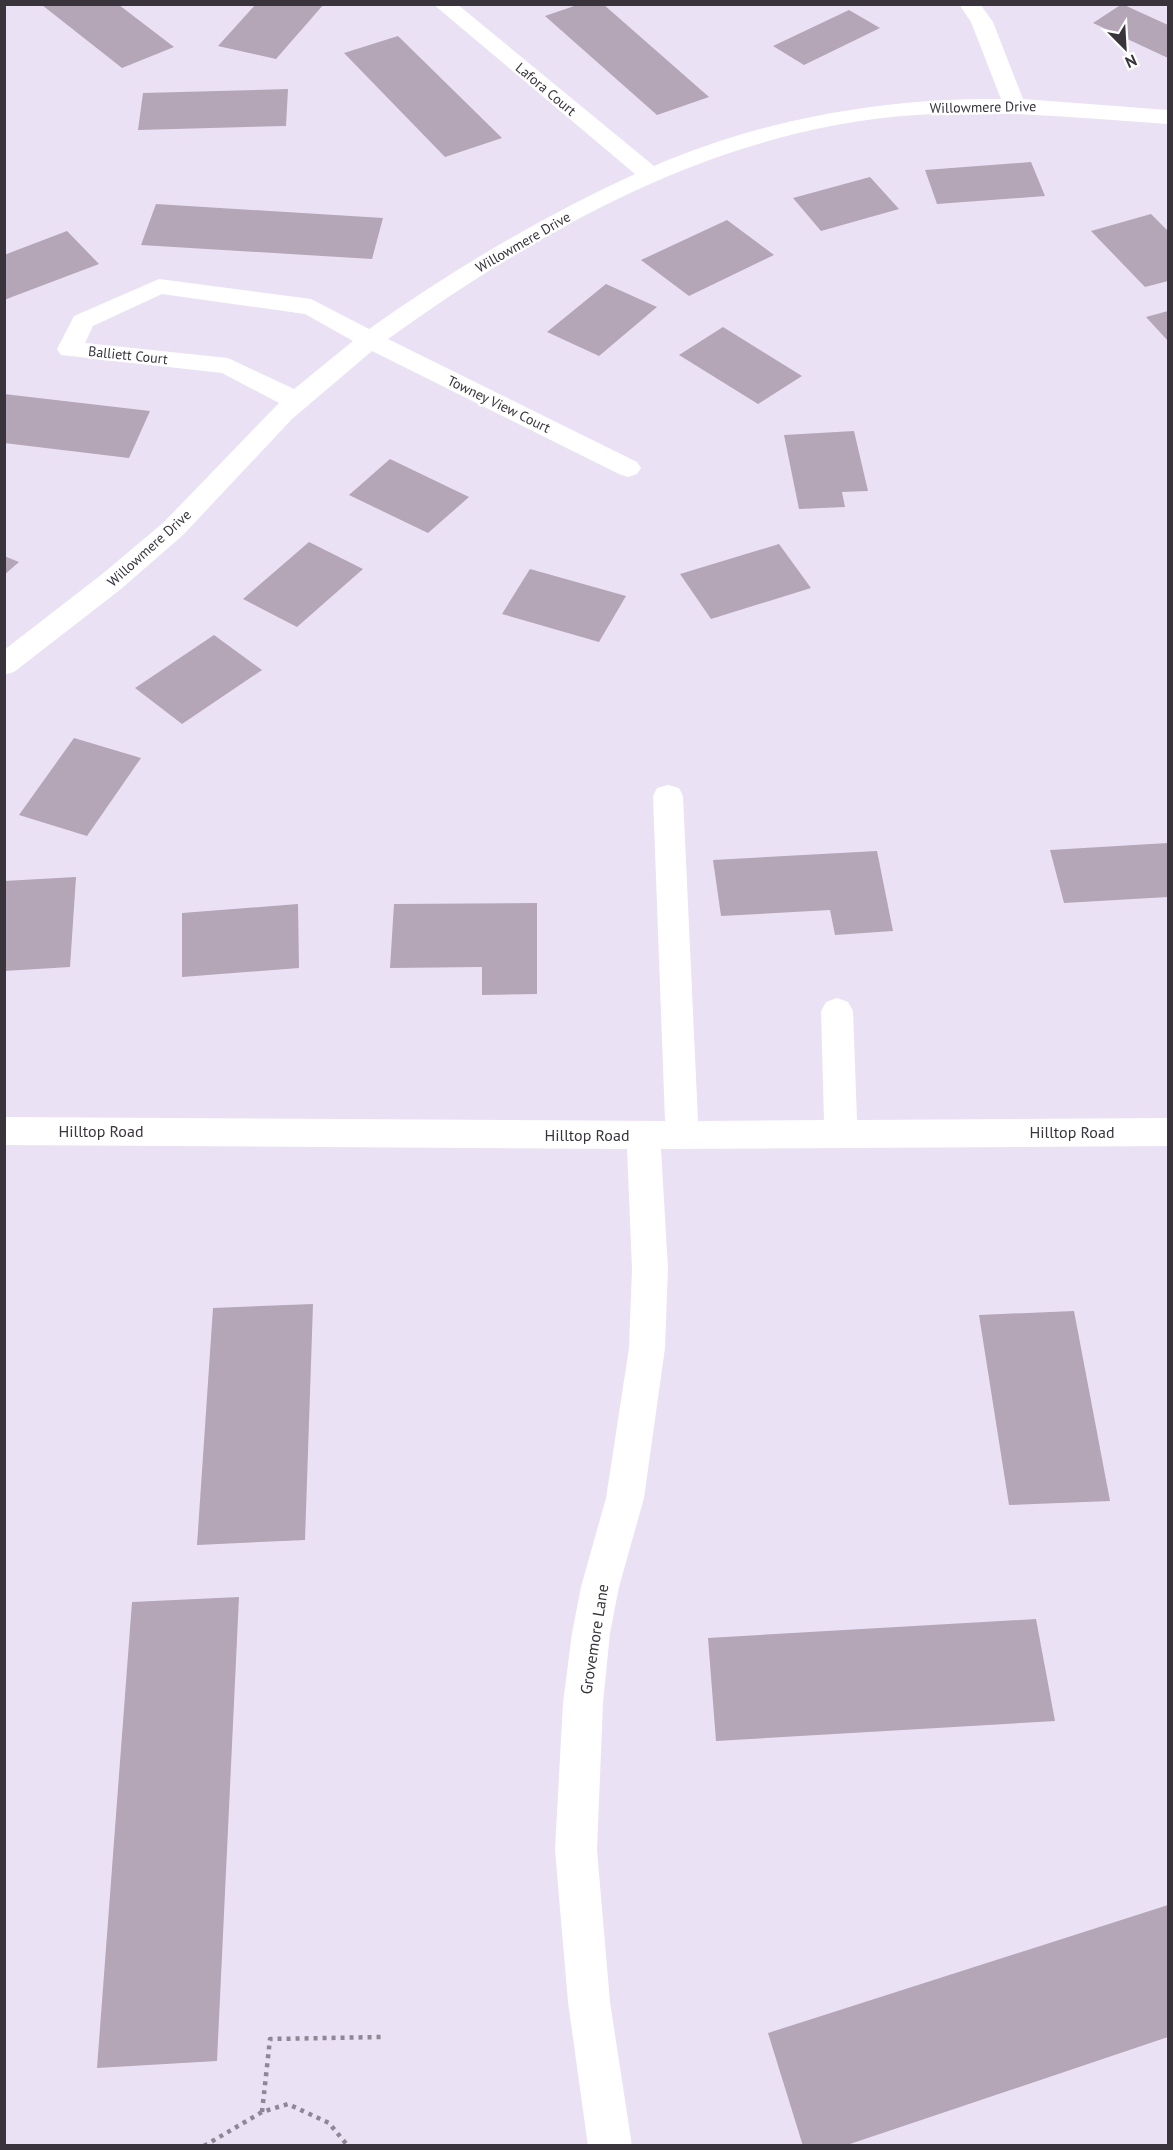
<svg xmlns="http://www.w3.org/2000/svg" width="1173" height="2150" viewBox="0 0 1173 2150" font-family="'PT Sans',sans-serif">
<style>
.building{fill:#b4a5b7}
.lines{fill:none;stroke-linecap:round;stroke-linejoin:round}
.path{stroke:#8e8794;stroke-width:4.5;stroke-dasharray:4 5;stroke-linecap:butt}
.minor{fill:#fff;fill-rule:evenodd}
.labels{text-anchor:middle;stroke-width:5;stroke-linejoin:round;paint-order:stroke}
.far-street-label{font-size:14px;fill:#39343c;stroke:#fff}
.street-label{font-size:16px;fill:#39343c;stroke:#fff}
</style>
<rect width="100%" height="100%" fill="#ebe1f5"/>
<!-- building -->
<g class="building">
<path d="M256,4H324L276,59L218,46Z"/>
<path d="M580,4H603L709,97L657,115L545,16Z"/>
<path d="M1122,4L1168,25V58L1093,23Z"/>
<path d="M42,5H119L174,47L122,68Z"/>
<path d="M849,10L880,28L804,65L773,46Z"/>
<path d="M398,36L502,138L445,157L344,53Z"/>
<path d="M288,89L286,126L138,130L143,93Z"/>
<path d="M1031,162L1045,196L937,204L925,170Z"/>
<path d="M870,177L899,209L821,231L793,198Z"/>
<path d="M156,204L383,218L372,259L141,245Z"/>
<path d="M1151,214L1168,231V281L1145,287L1091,231Z"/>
<path d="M727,220L774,255L689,296L641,260Z"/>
<path d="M67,231L99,264L4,300V255Z"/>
<path d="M606,284L657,307L599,356L547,332Z"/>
<path d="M1168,311V341L1146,317Z"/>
<path d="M723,327L802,376L758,404L679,355Z"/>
<path d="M4,394L150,411L129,458L4,443Z"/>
<path d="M854,431L868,491L842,492L845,507L799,509L784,435Z"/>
<path d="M390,459L469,497L428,533L349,495Z"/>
<path d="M309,542L363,569L297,627L243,599Z"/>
<path d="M779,544L811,588L711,619L680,574Z"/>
<path d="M4,556L19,562L4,575Z"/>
<path d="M530,569L626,596L599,642L502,614Z"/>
<path d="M214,635L262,670L182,724L135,688Z"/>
<path d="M74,738L141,758L87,836L19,815Z"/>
<path d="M1168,843V897L1064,903L1050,850Z"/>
<path d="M877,851L893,931L835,935L830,910L721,916L713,860Z"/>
<path d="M76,877L70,967L4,971V881Z"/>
<path d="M537,903V994L482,995V967L390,968L394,904Z"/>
<path d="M298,904L299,968L182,977V913Z"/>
<path d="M313,1304L305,1540L197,1545L213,1308Z"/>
<path d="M1074,1311L1110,1501L1009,1505L979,1315Z"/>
<path d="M239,1597L217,2061L97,2068L132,1602Z"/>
<path d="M1036,1619L1055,1721L716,1741L708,1638Z"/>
<path d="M1168,1905V2037L844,2146H803L768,2033Z"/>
</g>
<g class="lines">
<!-- path -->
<g class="path">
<path d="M262,2112L270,2039L383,2037"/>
<path d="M204,2146L262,2112L288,2104L329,2123L348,2146"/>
</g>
<!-- minor -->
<g class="minor">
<path d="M433,4H457L654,166C763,119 882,98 1001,99L971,22L959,4H980L993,22L1023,99L1168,110V124C1084,119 1000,109 915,115C721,128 543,227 388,339L637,462L641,468L637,474L628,477L619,474L372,351L292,419L183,535L121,589L14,672L4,675V650L101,575L163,523L279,403L222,373L61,355L57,349L74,316L159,279L311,299L369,329C454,269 541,217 635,174ZM162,294L305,314L353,341L294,389L228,358L85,343L93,326Z"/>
<path d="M668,785L679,788L683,796L698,1121L824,1120L821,1011L826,1002L837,998L848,1002L853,1011L857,1120L1168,1118V1146L661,1149L668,1269L665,1348L644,1498L619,1587L610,1633L603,1703L597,1850L610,2002L632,2146H588L568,2002L555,1850L563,1703L572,1633L581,1587L606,1498L629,1348L632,1269L627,1149L4,1145V1117L665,1121L653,796L657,788Z"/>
</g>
</g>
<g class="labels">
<!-- far-street labels -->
<g class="far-street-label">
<text transform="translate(546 89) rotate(40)" y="5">Lafora Court</text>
<text transform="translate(983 107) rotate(-1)" y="5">Willowmere Drive</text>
<text transform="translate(523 242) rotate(-30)" y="5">Willowmere Drive</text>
<text transform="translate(128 355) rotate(6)" y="5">Balliett Court</text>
<text transform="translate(499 404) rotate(26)" y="5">Towney View Court</text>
<text transform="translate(149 548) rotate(-42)" y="5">Willowmere Drive</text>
</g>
<!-- street labels -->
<g class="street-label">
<text x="101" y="1137">Hilltop Road</text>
<text x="1072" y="1138">Hilltop Road</text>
<text x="587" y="1141">Hilltop Road</text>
<text transform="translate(594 1639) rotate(-81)" y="6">Grovemore Lane</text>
</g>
</g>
<!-- border -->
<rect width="1173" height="2150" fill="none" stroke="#39343c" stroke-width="12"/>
<!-- north arrow -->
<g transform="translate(1125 48) rotate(156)" stroke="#ffffff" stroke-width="4.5" paint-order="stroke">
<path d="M0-4.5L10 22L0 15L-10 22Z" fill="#39343c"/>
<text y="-9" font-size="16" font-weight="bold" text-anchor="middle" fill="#39343c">N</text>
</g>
</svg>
